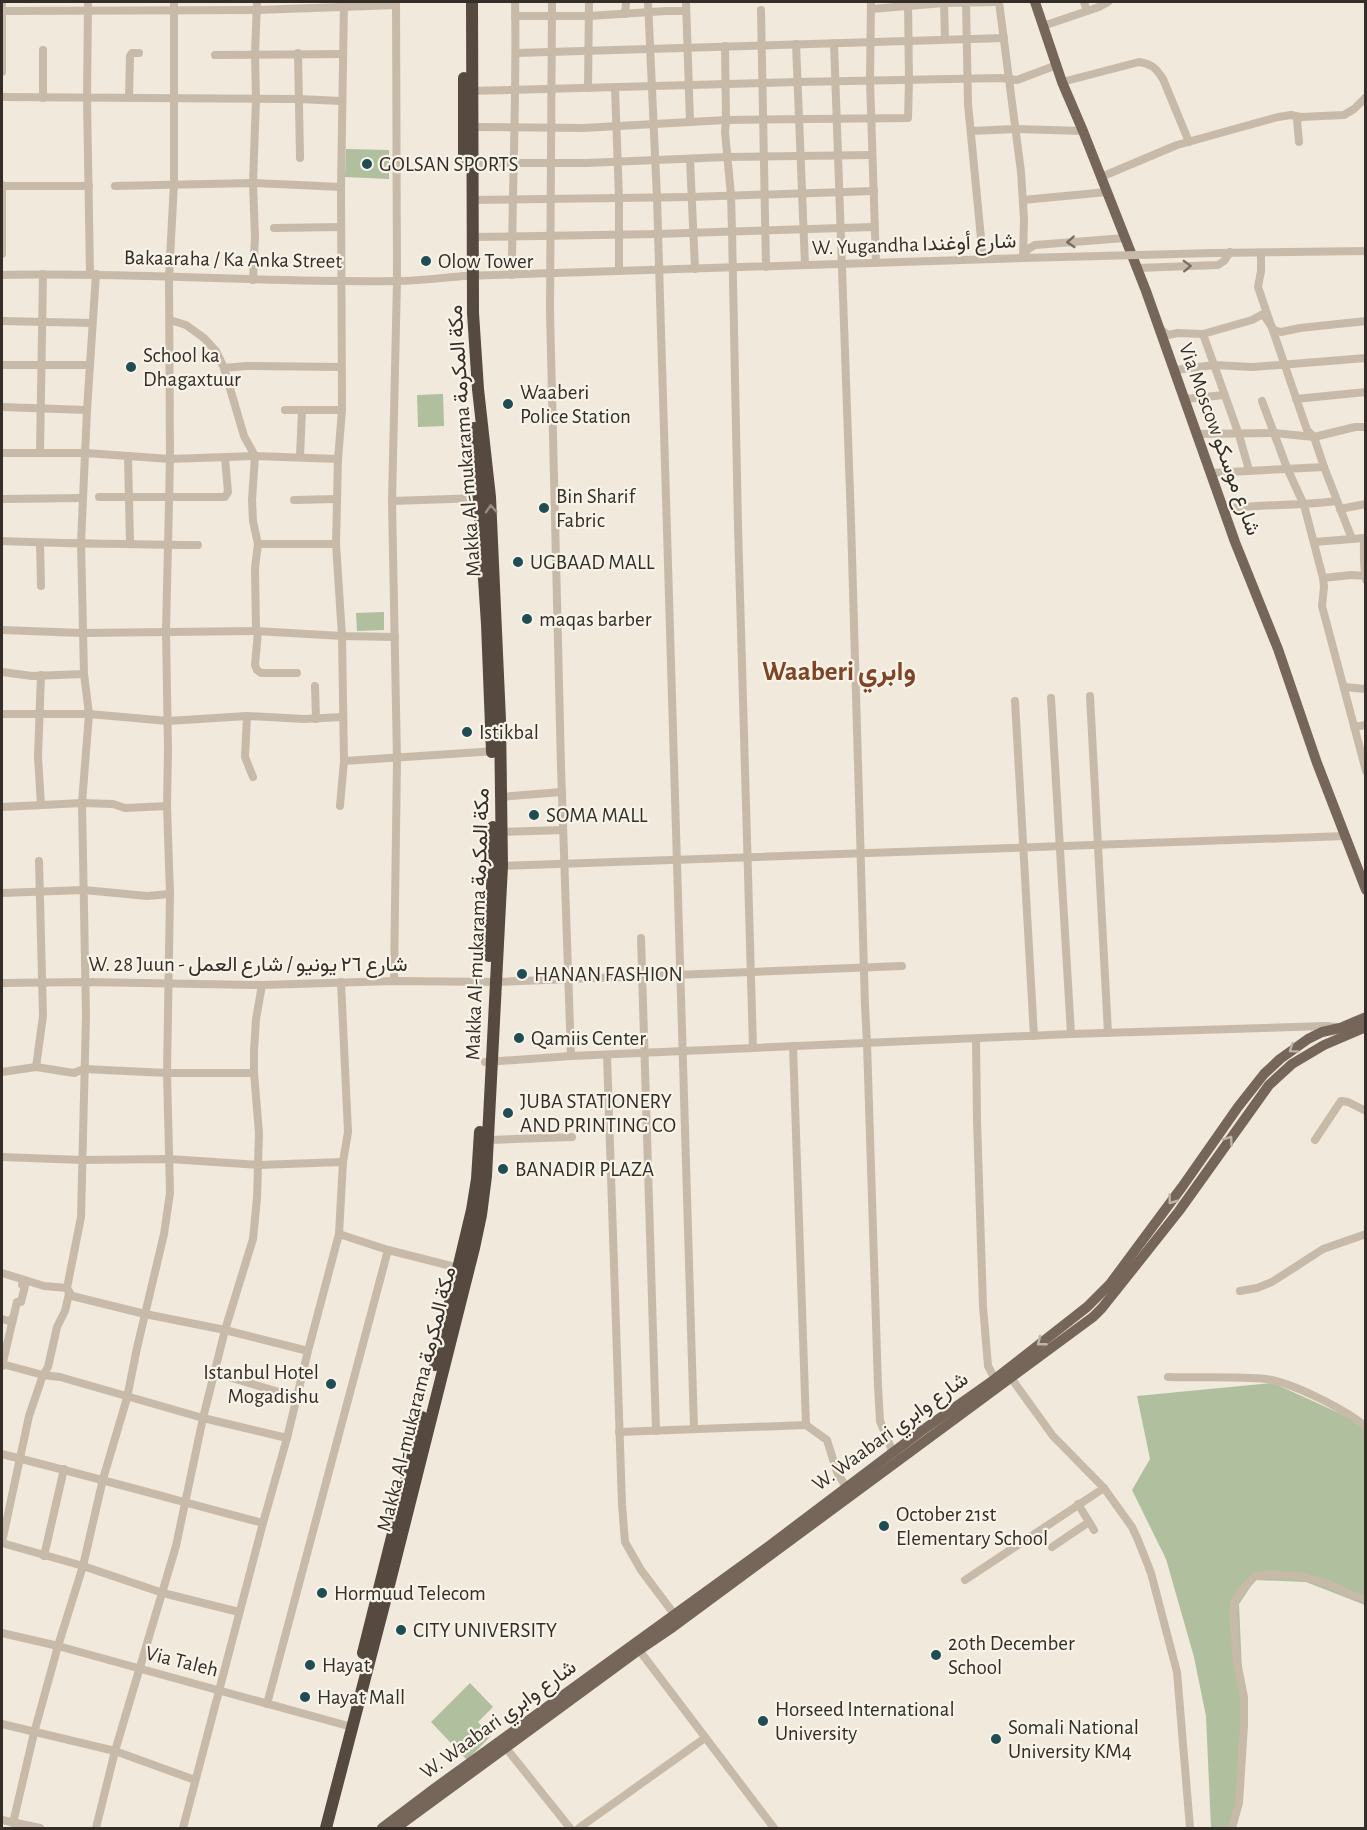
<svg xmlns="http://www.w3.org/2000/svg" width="1367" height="1830" viewBox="0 0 1367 1830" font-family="'Alegreya Sans',Vazirmatn,sans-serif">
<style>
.green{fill:#b0bf9d}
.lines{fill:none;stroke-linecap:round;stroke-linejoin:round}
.minor{stroke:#c8baa9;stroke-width:8}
.major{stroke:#76665a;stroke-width:10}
.highway{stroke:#564940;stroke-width:12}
.minor-bridge{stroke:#c8baa9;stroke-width:8}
.oneway{stroke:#776d62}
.oneway2{stroke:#978d83}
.oneway3{stroke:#beb4a8}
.poi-dot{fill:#204c54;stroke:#f8f3e8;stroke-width:2}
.labels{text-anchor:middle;stroke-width:4.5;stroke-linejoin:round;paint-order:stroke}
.poi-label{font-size:21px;fill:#352e28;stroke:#f8f3e8;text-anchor:start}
.street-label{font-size:21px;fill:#352e28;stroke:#f8f3e8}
.district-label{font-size:27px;font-weight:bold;fill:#7f4426;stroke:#f8f3e8}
</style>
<rect width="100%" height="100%" fill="#f0e9dc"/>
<!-- green -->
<g class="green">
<path d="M346,149L389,150V179L345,177Z"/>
<path d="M443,394L444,426L418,427L417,395Z"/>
<path d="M384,612V630L357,631L356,613Z"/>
<path d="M1273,1383L1359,1422L1365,1432V1605L1306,1582L1255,1580L1239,1604L1245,1738L1234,1828H1211L1206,1716L1194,1657L1166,1559L1132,1490L1150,1459L1137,1396Z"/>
<path d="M470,1683L493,1707L478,1722L491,1736L467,1760L431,1722Z"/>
</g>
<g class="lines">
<!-- minor -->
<g class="minor">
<path d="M88,2L87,99L90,274"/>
<path d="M552,2L550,311L561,767L571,1056"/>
<path d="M648,2L657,198L694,1429"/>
<path d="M686,2L690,122"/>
<path d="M871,2L870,80L876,263"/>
<path d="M944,2L945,39"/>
<path d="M966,2L968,104L983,259"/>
<path d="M999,2L1021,172L1024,219L1023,258"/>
<path d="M1084,2L1087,11"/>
<path d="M871,9L944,3L999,2"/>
<path d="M761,10L766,267"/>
<path d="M2,11L257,10L396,5"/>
<path d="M625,14L626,2"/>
<path d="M515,16H589L666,11H686"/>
<path d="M1043,26L1099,7L1108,2"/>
<path d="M834,43L851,521L865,1006L867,1043L878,1386L880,1421L893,1453"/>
<path d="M796,44L805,265"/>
<path d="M725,46L726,120L725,132L731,195L732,231L738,526L753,1048"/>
<path d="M43,50V98"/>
<path d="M298,53L300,158"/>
<path d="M516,53L1004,38"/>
<path d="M215,55L343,54"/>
<path d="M2,72V2"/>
<path d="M1062,82L1139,62C1152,64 1156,68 1163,79L1189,142"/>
<path d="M588,88L589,2"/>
<path d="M615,88L619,198V271"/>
<path d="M469,91L798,82L1001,78L1017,80L1057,65"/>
<path d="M2,97L298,99L342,101"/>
<path d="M129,98L130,56L132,53H139"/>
<path d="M1301,117L1344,115L1354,109L1366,97"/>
<path d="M473,127L583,128L726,120L908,118L909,80L908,2"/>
<path d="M971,131L1015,129L1083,131"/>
<path d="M690,159L695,269"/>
<path d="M472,163H586L727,157L872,155"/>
<path d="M1101,177L1177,145L1278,117L1291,115L1301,117L1297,120L1299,142"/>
<path d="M2,185V254"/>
<path d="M2,186H89"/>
<path d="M115,186L253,183L341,187"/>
<path d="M472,200L691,197L874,191"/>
<path d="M1023,200L1107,192"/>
<path d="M274,228L341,227"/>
<path d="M472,237L657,234L874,227"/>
<path d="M1214,253L1366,251"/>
<path d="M1261,253V271L1258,287L1307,430L1314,437L1324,467L1352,539L1364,538C1364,553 1363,564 1366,580"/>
<path d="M1023,257L1028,249L1035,245L1125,238"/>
<path d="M1137,268L1218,265L1224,261L1230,252"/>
<path d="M2,275C133,272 264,283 395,281C418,281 441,278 464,276L1023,258"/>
<path d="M512,275C512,184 517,93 515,2"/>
<path d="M253,280L255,237L253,183L256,99L255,54L257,2"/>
<path d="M170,320L186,325L204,338L216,351L224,368L244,436L255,456L252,500L253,521L258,544L255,568L256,631"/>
<path d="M2,321L92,323"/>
<path d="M1160,329L1168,335L1178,333L1203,334L1252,320L1263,314L1274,330L1281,332L1300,328L1366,321"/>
<path d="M1203,334L1239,435L1249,470"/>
<path d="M2,365H90"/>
<path d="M224,368L246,366L341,367"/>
<path d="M1175,370L1214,365L1253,367L1366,358"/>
<path d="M1185,399L1224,395"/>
<path d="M1296,399L1366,392"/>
<path d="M1262,401L1287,468L1304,505L1323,578L1324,587L1322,606L1366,771"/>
<path d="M2,407L87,410"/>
<path d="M285,410H342"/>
<path d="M1196,434L1274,433L1314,437L1355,427H1366"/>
<path d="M2,453H86L170,459L255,456L338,459"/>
<path d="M40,453L43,274"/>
<path d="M128,456L130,544"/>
<path d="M300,457L302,410"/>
<path d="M1210,473L1324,467"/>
<path d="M99,497H225L228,492L225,458"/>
<path d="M2,499L83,498"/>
<path d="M294,500L337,499"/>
<path d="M392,501L480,498"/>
<path d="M1223,509C1261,504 1299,506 1337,501"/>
<path d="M1340,509L1366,504"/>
<path d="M2,541C67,544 132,544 198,545"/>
<path d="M1314,542L1352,539"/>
<path d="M40,543L41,586"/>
<path d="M258,544H336"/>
<path d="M1323,578L1351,575L1366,576"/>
<path d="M2,630L82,633L256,631L342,636L395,637"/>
<path d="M258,631L255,665L257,670L261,673H297"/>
<path d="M2,672L32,676L84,674"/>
<path d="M41,675L38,757L41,805"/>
<path d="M315,686L316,719"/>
<path d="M1344,687L1366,689"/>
<path d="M1090,696L1108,1033"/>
<path d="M1051,698L1071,1034"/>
<path d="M1015,701L1034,1036"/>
<path d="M2,714H89L168,721L247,716L304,719L342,717"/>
<path d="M247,716L245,757L253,777"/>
<path d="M1354,727L1366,725"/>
<path d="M344,761L496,751"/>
<path d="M500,797L562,792"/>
<path d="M340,806L344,761L342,636L336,544L338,459L342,410L341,187L344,2"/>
<path d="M2,807L82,803L113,804L125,808L167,806"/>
<path d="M501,832L563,830"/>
<path d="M502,866L1345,836"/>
<path d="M2,893L84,890L147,896L170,894"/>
<path d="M641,938L656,1431"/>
<path d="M394,981L397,759L392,501L397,281L396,2"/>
<path d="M2,983L85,982L262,985L394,981L495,982L902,966"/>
<path d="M976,1039L977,1120L983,1306L988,1366L995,1379"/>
<path d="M793,1046L806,1425"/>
<path d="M607,1055L622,1505L625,1542L641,1570L674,1614"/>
<path d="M485,1062L571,1056L1071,1034L1326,1026L1336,1027"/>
<path d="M36,1067L43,1016L39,861"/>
<path d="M2,1072L36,1067L74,1073L84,1069L167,1073H254"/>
<path d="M488,1140L572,1137"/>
<path d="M1315,1140L1341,1101L1348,1102L1366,1111"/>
<path d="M2,1157L82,1160L169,1159L258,1165L343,1162"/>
<path d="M339,1234L388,1250L463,1269"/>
<path d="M2,1273L44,1286L67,1288L72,1296L145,1314L225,1330L308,1351"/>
<path d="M1240,1291L1257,1288L1272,1282L1323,1249L1366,1234"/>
<path d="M2,1319L9,1321L13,1318"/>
<path d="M2,1364L43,1375L60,1377L203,1418L287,1438"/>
<path d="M2,1366L17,1302H21L25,1286L22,1285L23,1280"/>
<path d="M215,1373L296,1397"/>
<path d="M1168,1377C1201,1378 1234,1376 1266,1379C1291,1382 1347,1410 1366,1427"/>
<path d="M1011,1378L1053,1436L1104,1488L1132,1527L1138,1540L1151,1573L1177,1672L1190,1828"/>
<path d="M619,1432L806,1425L827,1440L837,1472L846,1487"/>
<path d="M2,1454C89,1476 176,1500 263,1523"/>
<path d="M1078,1504L1094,1530"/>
<path d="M2,1542L29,1416L43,1375L48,1367L57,1327L65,1311L69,1294L67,1288L81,1217L86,1016L82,803L89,714L84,674L81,543L87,410L96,274"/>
<path d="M2,1543L83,1566L163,1593L239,1612"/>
<path d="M1052,1547L1089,1522"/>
<path d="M44,1556L64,1469"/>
<path d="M965,1580L1104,1488"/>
<path d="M2,1633L58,1646L352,1727"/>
<path d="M639,1650L774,1828"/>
<path d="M267,1704L388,1250"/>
<path d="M2,1724L115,1751L195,1780"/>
<path d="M506,1748L570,1828"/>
<path d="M2,1820L40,1828"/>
<path d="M13,1823L34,1733L58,1646L83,1566L103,1479L127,1398L137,1348L164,1234L170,1193L167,1073L170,894L167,806L168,750L166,631L170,459L169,277L174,183V2"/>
<path d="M96,1828L115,1751L176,1546L203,1418L225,1330L253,1239L257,1198L259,1133L254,1073V1051L256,1019L262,985"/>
<path d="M183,1828L263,1523L287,1438L308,1351L339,1234L343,1162L348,1132L341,982"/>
<path d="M579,1828L705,1738"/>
<path d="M1232,1828L1239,1803L1244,1725V1697L1237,1662L1233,1614L1235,1601L1241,1591L1255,1576L1270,1575L1301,1576L1329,1584L1350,1594L1366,1599"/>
</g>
<!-- major -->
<g class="major">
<path d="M1035,2L1062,82L1083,131L1146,291L1235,542L1278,649L1317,763L1366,890"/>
<path d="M382,1828L435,1788L769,1546L920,1432L995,1379L1087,1307L1110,1284L1182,1187L1238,1107L1264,1074L1280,1059L1308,1039L1322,1032L1340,1028L1366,1017"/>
<path d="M396,1828L639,1650L673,1627L1093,1317L1102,1308L1179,1211L1269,1085L1292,1064L1324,1045L1366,1027"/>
</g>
<!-- highway -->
<g class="highway">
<path d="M464,162V78"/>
<path d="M474,428L487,624L492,752"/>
<path d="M489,956L493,865V827"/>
<path d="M435,1365L472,1210L477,1179L480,1132"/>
<path d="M363,1653L422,1417"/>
<path d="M326,1828L384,1605L474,1248L481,1215L486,1176L502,866L500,720L490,497L478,389L473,313L472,2"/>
</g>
<!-- minor-bridge -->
<path class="minor-bridge" d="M1023,258L1214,253"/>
</g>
<!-- one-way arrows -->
<defs><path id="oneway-chevron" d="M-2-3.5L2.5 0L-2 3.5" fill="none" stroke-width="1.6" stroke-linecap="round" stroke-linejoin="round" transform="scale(1.5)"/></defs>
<g class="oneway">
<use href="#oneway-chevron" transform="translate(1071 242) rotate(176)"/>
<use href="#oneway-chevron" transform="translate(1187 266) rotate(-2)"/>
</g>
<use class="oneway2" href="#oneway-chevron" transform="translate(491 509) rotate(-93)"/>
<g class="oneway3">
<use href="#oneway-chevron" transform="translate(1293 1049) rotate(145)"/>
<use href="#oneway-chevron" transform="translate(1229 1140) rotate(-54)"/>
<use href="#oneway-chevron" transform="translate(1172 1200) rotate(127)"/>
<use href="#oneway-chevron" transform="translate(1041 1342) rotate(142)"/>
</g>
<!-- markers -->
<g class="poi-dot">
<circle cx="367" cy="164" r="6"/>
<circle cx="426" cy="261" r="6"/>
<circle cx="131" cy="367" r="6"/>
<circle cx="508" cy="404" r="6"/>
<circle cx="544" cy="508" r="6"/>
<circle cx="518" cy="562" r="6"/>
<circle cx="527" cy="619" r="6"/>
<circle cx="467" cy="732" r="6"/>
<circle cx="534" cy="815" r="6"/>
<circle cx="522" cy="974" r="6"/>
<circle cx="519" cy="1038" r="6"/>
<circle cx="508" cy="1113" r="6"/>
<circle cx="503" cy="1169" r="6"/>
<circle cx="331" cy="1384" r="6"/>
<circle cx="884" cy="1526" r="6"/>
<circle cx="322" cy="1593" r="6"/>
<circle cx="401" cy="1630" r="6"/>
<circle cx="936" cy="1655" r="6"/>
<circle cx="310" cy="1665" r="6"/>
<circle cx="305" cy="1697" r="6"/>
<circle cx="763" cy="1721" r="6"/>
<circle cx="996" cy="1739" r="6"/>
</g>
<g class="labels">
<!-- poi labels -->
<g class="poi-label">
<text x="379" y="171">GOLSAN SPORTS</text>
<text x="438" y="268">Olow Tower</text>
<text x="143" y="362">School ka<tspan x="143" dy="24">Dhagaxtuur</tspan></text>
<text x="520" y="399">Waaberi<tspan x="520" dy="24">Police Station</tspan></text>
<text x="556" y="503">Bin Sharif<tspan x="556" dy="24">Fabric</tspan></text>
<text x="530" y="569">UGBAAD MALL</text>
<text x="539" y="626">maqas barber</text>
<text x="479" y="739">Istikbal</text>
<text x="546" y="822">SOMA MALL</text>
<text x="534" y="981">HANAN FASHION</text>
<text x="531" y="1045">Qamiis Center</text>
<text x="520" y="1108">JUBA STATIONERY<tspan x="520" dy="24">AND PRINTING CO</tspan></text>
<text x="515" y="1176">BANADIR PLAZA</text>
<text x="319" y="1379" text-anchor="end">Istanbul Hotel<tspan x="319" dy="24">Mogadishu</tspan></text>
<text x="896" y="1521">October 21st<tspan x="896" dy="24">Elementary School</tspan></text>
<text x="334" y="1600">Hormuud Telecom</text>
<text x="413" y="1637">CITY UNIVERSITY</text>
<text x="948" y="1650">20th December<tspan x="948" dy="24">School</tspan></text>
<text x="322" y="1672">Hayat</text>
<text x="317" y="1704">Hayat Mall</text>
<text x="775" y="1716">Horseed International<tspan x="775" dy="24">University</tspan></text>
<text x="1008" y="1734">Somali National<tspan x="1008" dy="24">University KM4</tspan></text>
</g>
<!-- street labels -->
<g class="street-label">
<text transform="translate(914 244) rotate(-2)" y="7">W. Yugandha شارع أوغندا</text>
<text transform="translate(233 259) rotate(1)" y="7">Bakaaraha / Ka Anka Street</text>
<text transform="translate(1220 439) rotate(70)" y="7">Via Moscow شارع موسكو</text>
<text transform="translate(464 441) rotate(-94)" y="7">Makka Al-mukarama مكة المكرمة</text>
<text transform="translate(477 924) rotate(-88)" y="7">Makka Al-mukarama مكة المكرمة</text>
<text x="248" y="971">W. 28 Juun - شارع ٢٦ يونيو / شارع العمل</text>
<text transform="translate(416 1399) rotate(-76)" y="7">Makka Al-mukarama مكة المكرمة</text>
<text transform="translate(890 1431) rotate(-36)" y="7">W. Waabari شارع وابري</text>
<text transform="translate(182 1661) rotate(14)" y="7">Via Taleh</text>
<text transform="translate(498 1719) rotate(-36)" y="7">W. Waabari شارع وابري</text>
</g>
<!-- district labels -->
<g class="district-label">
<text x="839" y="680">Waaberi وابري</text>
</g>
</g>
<!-- border -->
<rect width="1367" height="1830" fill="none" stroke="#352e28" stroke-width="6"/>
</svg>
